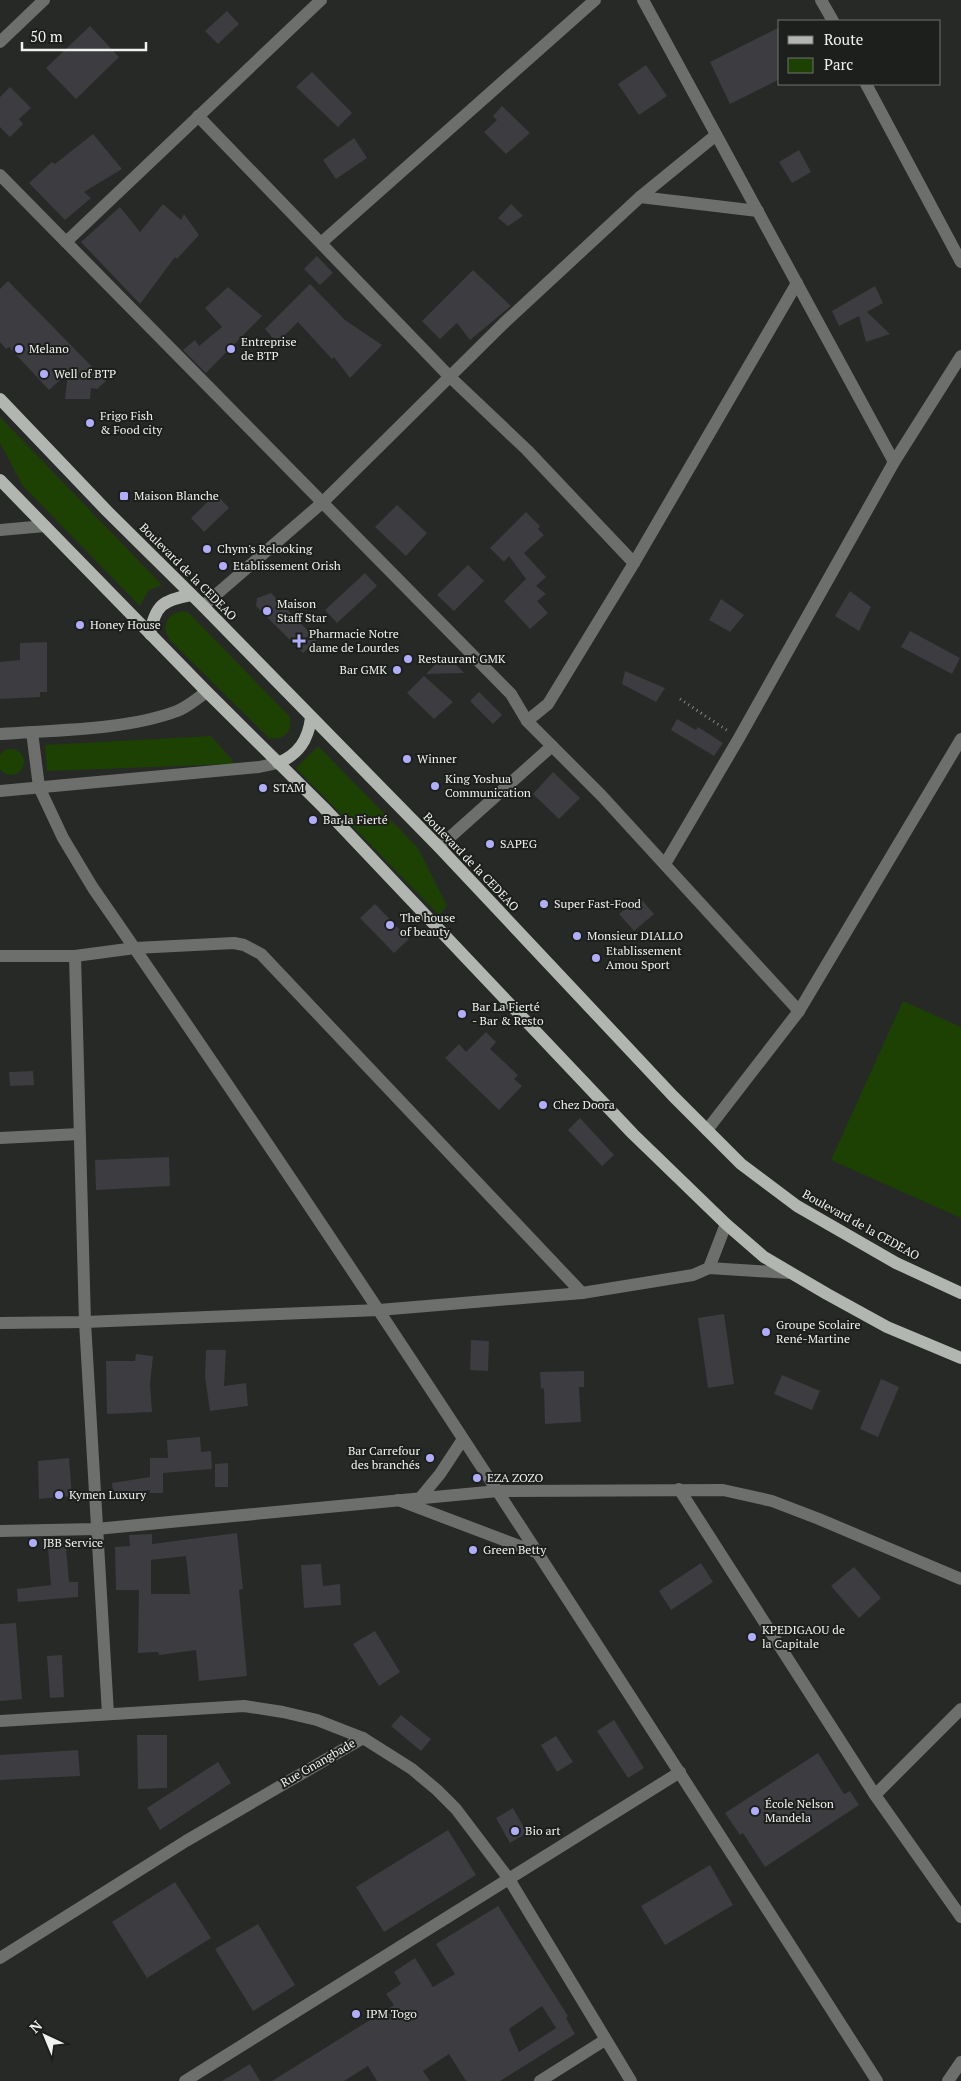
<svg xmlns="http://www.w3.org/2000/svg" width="961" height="2081" viewBox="0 0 961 2081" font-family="'PT Serif',serif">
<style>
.green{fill:#1d4103}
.building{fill:#3c3c41;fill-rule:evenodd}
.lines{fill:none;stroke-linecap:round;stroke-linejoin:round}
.path{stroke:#868885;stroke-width:3;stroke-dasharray:1 4;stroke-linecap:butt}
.minor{stroke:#6d6f6c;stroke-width:12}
.tertiary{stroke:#6d6f6c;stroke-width:12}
.primary{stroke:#b2b6b1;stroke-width:12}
.poi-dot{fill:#b0aefa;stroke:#1c1f1b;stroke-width:2}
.labels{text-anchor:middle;stroke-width:4;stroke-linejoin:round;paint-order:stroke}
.poi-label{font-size:12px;fill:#f0f2ef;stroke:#1c1f1b;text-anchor:start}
.street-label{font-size:12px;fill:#f0f2ef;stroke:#1c1f1b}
</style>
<rect width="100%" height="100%" fill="#262925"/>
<!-- green -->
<g class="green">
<path d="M0,417L162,585L148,591L140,606L23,486L0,443Z"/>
<path d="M182,611L189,613L290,717C292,732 284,741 269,738L169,639C161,625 167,614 182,611Z"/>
<path d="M211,736L233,761L232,764L47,771L45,745Z"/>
<path d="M318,746L418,848L447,906L439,915L296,768Z"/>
<circle cx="11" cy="762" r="13"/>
<path d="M903,1001L961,1027V1218L831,1160Z"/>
</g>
<!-- building -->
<g class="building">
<path d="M227,11L239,24L218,44L205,31Z"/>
<path d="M90,26L119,57L76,99L46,68Z"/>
<path d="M780,27V79L730,104L710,62Z"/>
<path d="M646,65L667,96L639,115L618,84Z"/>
<path d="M312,72L352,113L338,127L296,87Z"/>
<path d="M10,87L31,108L19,119L23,124L10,137L0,127V97Z"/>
<path d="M502,106L530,133L506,154L484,132L497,120L493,116Z"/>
<path d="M93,134L122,169L84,192L91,198L65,220L29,183L52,162L55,164Z"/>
<path d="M354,138L367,158L336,179L323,160Z"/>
<path d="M799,150L811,172L792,183L779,162Z"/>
<path d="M163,204L181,220L184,214L199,235L177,259L175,257L140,304L81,242L120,207L140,232Z"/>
<path d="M511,204L523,216L508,226L498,218Z"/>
<path d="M317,256L333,273L320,285L304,269Z"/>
<path d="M473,270L511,306L470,340L457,323L440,339L422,321Z"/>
<path d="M8,281L106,381L97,389L91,388L90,399H65L68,373L49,390L9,347L6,349L0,342V289Z"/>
<path d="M310,284L345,320L382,345L350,378L334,357L332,359L298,322L277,343L265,329Z"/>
<path d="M875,286L883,303L867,312L890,334L866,342L859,316L839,326L832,311Z"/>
<path d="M228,287L262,316L206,373L183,350L195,340L199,346L222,327L205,308Z"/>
<path d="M216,494L229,508L204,532L191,518Z"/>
<path d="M397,505L427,533L406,556L375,527Z"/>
<path d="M526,512L540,526L538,529L544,535L524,553L546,577L536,586L546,594L537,601L548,613L530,629L504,601L526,579L509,556L504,562L490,548Z"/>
<path d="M468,565L484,581L454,611L437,595Z"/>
<path d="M365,573L377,586L337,623L325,610Z"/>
<path d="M850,591L871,607L859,631L835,616Z"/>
<path d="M271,593L317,640L303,653L256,606L257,598Z"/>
<path d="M721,599L744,615L730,632L709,620Z"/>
<path d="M910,631L960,658L952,674L901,647Z"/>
<path d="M47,642V692H40V697L0,699V662L20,660V643Z"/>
<path d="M446,654L464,673L426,674Z"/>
<path d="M625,671L665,688L656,702L622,684Z"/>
<path d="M424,676L453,702L434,719L407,693Z"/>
<path d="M479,692L502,715L493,724L470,701Z"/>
<path d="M677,719L696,730L698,727L723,743L714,756L671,730Z"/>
<path d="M553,772L580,798L559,819L533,794Z"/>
<path d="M639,897L654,914L634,931L619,914Z"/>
<path d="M375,904L409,939L394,953L360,918Z"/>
<path d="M486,1032L496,1042L490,1049L518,1075L514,1079L522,1086L499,1110L445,1058L459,1044L466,1052Z"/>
<path d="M33,1071L34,1085L10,1086L9,1072Z"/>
<path d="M580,1118L614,1155L602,1166L568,1130Z"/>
<path d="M169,1157L170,1186L96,1190L95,1160Z"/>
<path d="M724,1314L734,1384L708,1388L698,1318Z"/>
<path d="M471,1340L489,1341L488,1371L470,1370Z"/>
<path d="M206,1350H226L224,1386L246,1383L248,1406L210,1411L205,1377Z"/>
<path d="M136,1354L153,1356L150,1384L152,1412L107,1414L106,1361H135Z"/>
<path d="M584,1371V1387H579L581,1422L545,1424L544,1388L541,1389L540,1372Z"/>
<path d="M782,1375L820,1391L812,1410L774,1394Z"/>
<path d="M881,1379L899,1387L878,1437L860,1429Z"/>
<path d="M200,1437L201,1452L211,1451L212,1469L163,1473V1493H150V1490L113,1495L112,1483L150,1477V1458H168L167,1440Z"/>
<path d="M69,1458L72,1496L39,1499L38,1461Z"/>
<path d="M228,1463V1487H215V1464Z"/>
<path d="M237,1533L243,1589L239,1590L247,1676L199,1681L196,1650L159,1655L158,1652L138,1653L139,1590H116L115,1547L130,1546L129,1535L152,1534V1544ZM186,1556L190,1594H151V1560Z"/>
<path d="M66,1547L69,1582H78V1597L18,1602L17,1589L51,1585L48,1548Z"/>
<path d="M701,1563L713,1582L671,1610L659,1591Z"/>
<path d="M321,1564L323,1586L340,1584L341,1605L304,1608L301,1565Z"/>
<path d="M854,1567L881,1598L859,1618L831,1586Z"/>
<path d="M16,1623L22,1699L0,1701V1624Z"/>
<path d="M375,1631L400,1672L379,1686L353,1644Z"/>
<path d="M62,1655L64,1697L50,1698L47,1656Z"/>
<path d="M401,1715L431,1739L421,1751L391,1726Z"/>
<path d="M614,1720L644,1768L628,1778L597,1731Z"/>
<path d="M137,1735H167V1788L138,1789Z"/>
<path d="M556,1736L573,1762L557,1772L541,1745Z"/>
<path d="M78,1750L80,1776L0,1780V1755Z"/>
<path d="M818,1753L844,1794L850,1791L859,1805L765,1867L743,1833L740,1835L725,1813Z"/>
<path d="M218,1762L231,1783L160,1830L147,1808Z"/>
<path d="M513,1808L527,1833L510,1843L496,1818Z"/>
<path d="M448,1830L476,1875L384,1932L356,1887Z"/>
<path d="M710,1865L733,1905L665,1945L641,1906Z"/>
<path d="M175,1882L211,1938L147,1978L112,1922Z"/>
<path d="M498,1906L568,2016L566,2018L575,2034L500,2081H466L449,2054L423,2071L430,2081H377L368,2066L344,2081H272L394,2005L386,1994L401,1984L394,1972L415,1958L433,1987L455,1974L436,1944ZM542,2006L556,2028L519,2052L509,2029Z"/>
<path d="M258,1924L295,1985L253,2011L215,1949Z"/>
<path d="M250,2064L260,2081H222Z"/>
</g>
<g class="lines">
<!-- path -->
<path class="path" d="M680,699L728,731"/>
<!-- minor -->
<g class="minor">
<path d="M643,0L894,462"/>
<path d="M821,0L833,21"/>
<path d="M0,42L44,0"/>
<path d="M866,84L961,262"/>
<path d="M198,116L449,376L527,450L634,563"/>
<path d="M0,175L511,694L527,721L601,795L799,1011"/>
<path d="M640,197L758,211"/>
<path d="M66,242L321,0"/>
<path d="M321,243L595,0"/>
<path d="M0,530L45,526"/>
<path d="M203,606L323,502L503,324L640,197L716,135"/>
<path d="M527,721L548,704L634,563L797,283"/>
<path d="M439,847L552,746"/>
<path d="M665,864L739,738L894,462L961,356"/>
<path d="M0,956H75L135,948L234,943L244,945L261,954L582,1293"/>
<path d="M75,956L85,1322L108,1714"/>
<path d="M707,1130L799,1011L961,739"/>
<path d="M0,1138L79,1134"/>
<path d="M709,1268L726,1224"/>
<path d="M0,1323L85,1322L379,1310L582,1293L693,1275L709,1268L790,1273"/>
<path d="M679,1489L875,1795L961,1917"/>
<path d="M0,1531L96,1529L498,1491L723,1490L772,1501L819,1519L961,1579"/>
<path d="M0,1721L244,1706L283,1712L317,1720L363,1738"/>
<path d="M875,1795L961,1709"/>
<path d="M0,1958L186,1841L363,1738L412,1769L437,1790L456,1809L509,1879L631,2081"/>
<path d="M185,2081L680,1772"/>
<path d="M540,2081L605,2040"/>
<path d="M948,2081L961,2062"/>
</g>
<!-- tertiary -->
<g class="tertiary">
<path d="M32,732L39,787L63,838L93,888C364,1279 621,1680 877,2081"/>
<path d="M0,734C55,730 127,730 177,711C188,707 197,698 207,692"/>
<path d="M0,791L259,767L278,763"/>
<path d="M421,1497L440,1474L463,1439"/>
<path d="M398,1500L538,1553"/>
</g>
<!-- primary -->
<g class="primary">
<path d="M0,399L107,511L203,606L439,847L673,1096L741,1164L797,1206L896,1263L961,1293"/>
<path d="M0,480L207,692L324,808L633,1134L726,1224L764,1257L827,1294L887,1327L961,1358"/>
<path d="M150,634C155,605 163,600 191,595"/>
<path d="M278,763C299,754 308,740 311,718"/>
</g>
</g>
<!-- markers -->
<g class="poi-dot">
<circle cx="19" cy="349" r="5"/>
<circle cx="231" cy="349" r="5"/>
<circle cx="44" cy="374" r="5"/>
<circle cx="90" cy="423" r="5"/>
<rect x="119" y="491" width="10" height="10" rx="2.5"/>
<circle cx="207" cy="549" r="5"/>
<circle cx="223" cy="566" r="5"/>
<circle cx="267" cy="611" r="5"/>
<circle cx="80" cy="625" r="5"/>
<path d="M296.5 633.5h5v5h5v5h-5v5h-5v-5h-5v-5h5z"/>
<circle cx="408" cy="659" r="5"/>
<circle cx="397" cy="670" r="5"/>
<circle cx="407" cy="759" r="5"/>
<circle cx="435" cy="786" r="5"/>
<circle cx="263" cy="788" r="5"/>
<circle cx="313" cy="820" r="5"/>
<circle cx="490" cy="844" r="5"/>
<circle cx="544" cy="904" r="5"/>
<circle cx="390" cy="925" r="5"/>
<circle cx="577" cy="936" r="5"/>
<circle cx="596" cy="958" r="5"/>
<circle cx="462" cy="1014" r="5"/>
<circle cx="543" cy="1105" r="5"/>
<circle cx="766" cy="1332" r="5"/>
<circle cx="430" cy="1458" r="5"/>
<circle cx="477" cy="1478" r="5"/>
<circle cx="59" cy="1495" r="5"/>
<circle cx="33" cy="1543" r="5"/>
<circle cx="473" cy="1550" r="5"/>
<circle cx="752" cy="1637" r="5"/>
<circle cx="755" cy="1811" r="5"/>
<circle cx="515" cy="1831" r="5"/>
<circle cx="356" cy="2014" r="5"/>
</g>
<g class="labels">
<!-- poi labels -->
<g class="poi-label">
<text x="241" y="346">Entreprise<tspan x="241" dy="14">de BTP</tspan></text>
<text x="29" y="353">Melano</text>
<text x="54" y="378">Well of BTP</text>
<text x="100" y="420">Frigo Fish<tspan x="100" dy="14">&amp; Food city</tspan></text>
<text x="134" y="500">Maison Blanche</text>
<text x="217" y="553">Chym's Relooking</text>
<text x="233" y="570">Etablissement Orish</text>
<text x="277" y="608">Maison<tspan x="277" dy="14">Staff Star</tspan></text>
<text x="90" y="629">Honey House</text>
<text x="309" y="638">Pharmacie Notre<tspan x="309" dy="14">dame de Lourdes</tspan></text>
<text x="418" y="663">Restaurant GMK</text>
<text x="387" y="674" text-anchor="end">Bar GMK</text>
<text x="417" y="763">Winner</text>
<text x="445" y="783">King Yoshua<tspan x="445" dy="14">Communication</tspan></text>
<text x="273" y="792">STAM</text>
<text x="323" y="824">Bar la Fierté</text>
<text x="500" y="848">SAPEG</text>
<text x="554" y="908">Super Fast-Food</text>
<text x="400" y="922">The house<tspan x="400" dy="14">of beauty</tspan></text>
<text x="587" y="940">Monsieur DIALLO</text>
<text x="606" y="955">Etablissement<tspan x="606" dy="14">Amou Sport</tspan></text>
<text x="472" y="1011">Bar La Fierté<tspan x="472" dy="14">- Bar &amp; Resto</tspan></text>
<text x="553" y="1109">Chez Doora</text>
<text x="776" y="1329">Groupe Scolaire<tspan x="776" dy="14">René-Martine</tspan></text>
<text x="420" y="1455" text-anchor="end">Bar Carrefour<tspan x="420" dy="14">des branchés</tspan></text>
<text x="487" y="1482">EZA ZOZO</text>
<text x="69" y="1499">Kymen Luxury</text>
<text x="43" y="1547">JBB Service</text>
<text x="483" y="1554">Green Betty</text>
<text x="762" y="1634">KPEDIGAOU de<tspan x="762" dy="14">la Capitale</tspan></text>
<text x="765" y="1808">École Nelson<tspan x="765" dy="14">Mandela</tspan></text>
<text x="525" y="1835">Bio art</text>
<text x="366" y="2018">IPM Togo</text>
</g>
<!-- street labels -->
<g class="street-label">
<text transform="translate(188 572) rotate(45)" y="4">Boulevard de la CEDEAO</text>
<text transform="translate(471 862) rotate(46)" y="4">Boulevard de la CEDEAO</text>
<text transform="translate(861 1225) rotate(29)" y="4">Boulevard de la CEDEAO</text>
<text transform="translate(318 1763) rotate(-30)" y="4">Rue Gnangbade</text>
</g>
</g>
<!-- legend -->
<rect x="778" y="20" width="162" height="65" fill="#1c1f1b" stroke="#717370"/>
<rect x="788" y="36" width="25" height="8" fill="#b2b6b1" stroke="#717370"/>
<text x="824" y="45" font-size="15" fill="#f0f2ef">Route</text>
<rect x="788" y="58" width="25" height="15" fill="#1d4103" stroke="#717370"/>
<text x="824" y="70" font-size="15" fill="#f0f2ef">Parc</text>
<!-- north arrow -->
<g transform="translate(45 2036) rotate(316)" stroke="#1c1f1b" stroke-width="4" paint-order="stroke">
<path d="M0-4L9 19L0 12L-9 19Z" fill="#f0f2ef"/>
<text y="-8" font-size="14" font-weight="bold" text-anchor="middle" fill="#f0f2ef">N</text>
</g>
<!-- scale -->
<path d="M22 42v8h124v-8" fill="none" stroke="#f0f2ef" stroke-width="2.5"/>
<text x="30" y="42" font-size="15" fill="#f0f2ef" stroke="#1c1f1b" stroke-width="4" paint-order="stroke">50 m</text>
</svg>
